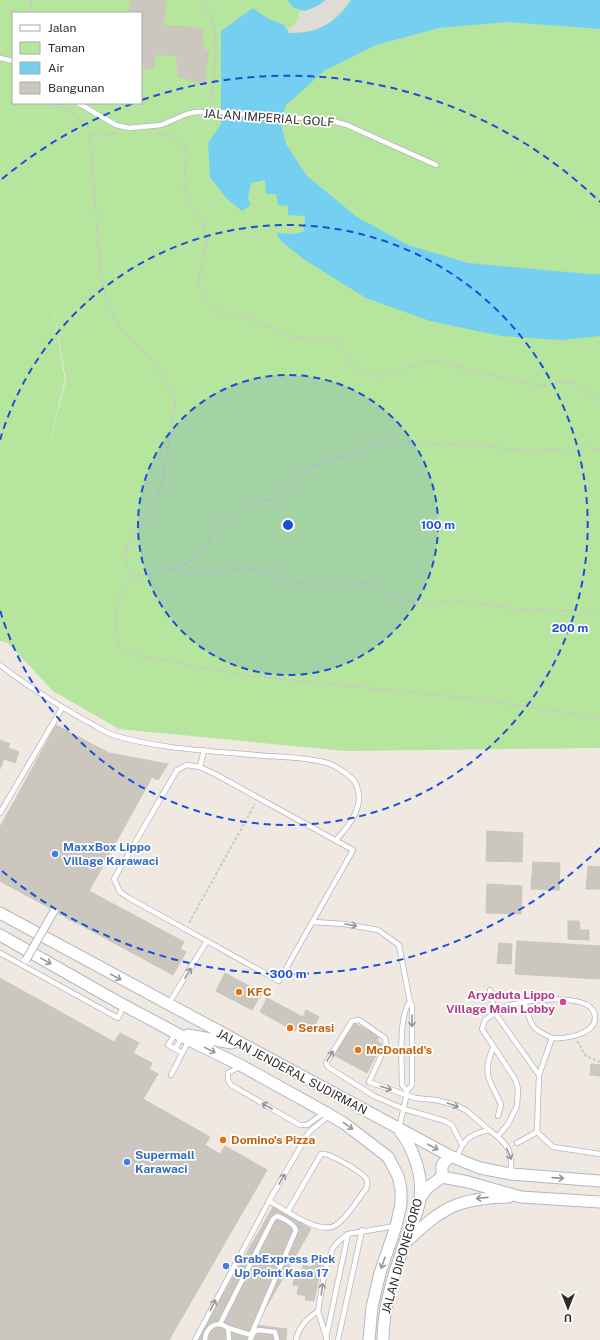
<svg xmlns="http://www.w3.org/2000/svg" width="600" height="1340" viewBox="0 0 600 1340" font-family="'Public Sans',sans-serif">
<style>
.green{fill:#b6e59e;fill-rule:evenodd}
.plaza{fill:#dfdcd8}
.water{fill:#75cff0}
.building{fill:#cbc7bf;stroke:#cbc5ba}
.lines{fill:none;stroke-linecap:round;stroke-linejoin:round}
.service-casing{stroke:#b4b7c1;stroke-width:6}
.tertiary-casing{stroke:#b4b7c1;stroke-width:13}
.path{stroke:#c9c9c9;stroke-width:2;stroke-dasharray:3 2;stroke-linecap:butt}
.service{stroke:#fff;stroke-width:4.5}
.tertiary{stroke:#fff;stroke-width:11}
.pedestrian-bridge-casing{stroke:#b4b7c1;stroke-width:9;stroke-linecap:butt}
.pedestrian-bridge{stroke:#fff;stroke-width:7}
.oneway{stroke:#969696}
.ring{fill:none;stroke:#1d4ed8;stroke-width:2;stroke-dasharray:7 5}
.shop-dot{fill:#3f7fe0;stroke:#fff;stroke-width:1.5}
.food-dot{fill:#e8710a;stroke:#fff;stroke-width:1.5}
.hotel-dot{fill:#d1479c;stroke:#fff;stroke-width:1.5}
.labels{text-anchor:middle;stroke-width:3.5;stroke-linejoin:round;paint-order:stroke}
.street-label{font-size:12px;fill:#2e2e2e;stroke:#fff}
.shop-label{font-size:12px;font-weight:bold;fill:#366cbe;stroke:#fff;text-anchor:start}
.food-label{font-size:12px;font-weight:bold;fill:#c56008;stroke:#fff;text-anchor:start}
.hotel-label{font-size:12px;font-weight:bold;fill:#b23c85;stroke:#fff;text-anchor:end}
.centre{fill:#1d4ed8;stroke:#fff;stroke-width:2}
.ring-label{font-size:12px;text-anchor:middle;font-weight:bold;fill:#1d4ed8;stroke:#fff;stroke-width:3.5;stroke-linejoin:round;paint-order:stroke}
</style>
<rect width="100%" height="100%" fill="#efe9e1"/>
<!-- green -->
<path class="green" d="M0,0H600V748L345,751L119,729L53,691L8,643L0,641ZM13,13H141V103H13ZM51,294L66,380L45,461L65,380Z"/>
<!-- plaza -->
<path class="plaza" d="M325,0H351L330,23L317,30L289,33L288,29L296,23L300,11H305L319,5Z"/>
<!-- water -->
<g class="water">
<path d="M287,0H325L319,5L305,11L294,8Z"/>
<path d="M351,0H600V29L508,22L439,28L376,45L324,71L285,106L282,128L286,144L307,176L357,217L408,245L468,263L589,274H600V336L562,340L501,336L430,321L366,298L305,260L282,242L277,235L278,233L295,234L304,231L305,216L288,215V206L278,205L276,194H266L265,180L251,183L248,198L251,205L242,211L227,199L210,177L208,143L221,124V31L253,8L267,18L284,25L289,33C315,35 338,22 351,0Z"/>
</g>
<!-- building -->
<g class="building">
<path d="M131,0H166L163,26H178L202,29L203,49L208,51L205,85L178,76L177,56L155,54L154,69L141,68V13H129Z"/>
<path d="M56,725L109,753L168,764L158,780L152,777L89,891L184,942L180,949L186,952L173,975L0,881V827Z"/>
<path d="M0,740L10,744L8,748L19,752L15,763L4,759L0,769Z"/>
<path d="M487,831L523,833L522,862L486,861Z"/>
<path d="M533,862L560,863L559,890L531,889Z"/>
<path d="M588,866L600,867V889H586Z"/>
<path d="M487,884L522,886L521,914L486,913Z"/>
<path d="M568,921H579L580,930H589V940L568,939Z"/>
<path d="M517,941L600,946V979L515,974Z"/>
<path d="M499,943L512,944L511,964L497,963Z"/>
<path d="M225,973L262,993L252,1010L216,991Z"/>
<path d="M0,978L114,1042L120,1033L139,1043L133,1053L152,1063L149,1069L158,1074L143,1099L210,1137L205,1145L220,1154L225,1146L267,1170L169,1340H0Z"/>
<path d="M267,998L303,1017L306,1010L319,1017L312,1031L299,1024L295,1031L260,1012Z"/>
<path d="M354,1023L379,1036L377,1041L382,1044L367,1073L334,1055L346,1031L349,1033Z"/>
<path d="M591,1064L600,1065V1076L590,1075Z"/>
<path d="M273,1207L311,1229L256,1325L287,1329L286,1340H197Z"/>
<path d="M313,1262L322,1263L314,1301L305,1300L306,1296L297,1294L299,1286L293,1285L295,1271L302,1273L303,1265L312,1267Z"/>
</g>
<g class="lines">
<defs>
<g id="service">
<path d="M0,58L13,61"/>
<path d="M78,103L116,125L129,128L161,125L187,114L196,112H218L329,120L347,125L436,165"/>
<path d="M0,665C27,686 56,704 86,721C95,725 104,732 113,735C162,750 216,751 266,756C283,757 315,758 330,764C337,767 352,776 356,784C366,805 349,826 336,840"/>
<path d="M187,765L200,767L215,774L353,850L279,981L129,898L120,892L114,879L177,770Z"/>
<path d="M200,767L204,750"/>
<path d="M0,813L62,708"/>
<path d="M313,922L344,924L378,930L399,945L410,1002L412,1006V1085L407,1091L402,1085C402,1068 398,1014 410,1002"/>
<path d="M0,953L118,1018L123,1007L125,1008"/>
<path d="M490,990L495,1013L539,1075L537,1132"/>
<path d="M169,1003L207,941"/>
<path d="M171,1034L174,1036L168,1045L182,1053"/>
<path d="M493,1048C481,1076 491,1081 501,1105L498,1116"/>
<path d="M175,1049L182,1037"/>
<path d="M239,1067L228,1073V1080L231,1085L300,1125H307L324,1113"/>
<path d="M171,1075L189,1040"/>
<path d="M539,1075L552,1038"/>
<path d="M399,1129L407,1093"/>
<path d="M498,1136L508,1124L517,1106L518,1089L515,1079L482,1029L485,1020C493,1014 502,1009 511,1005C527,1000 594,991 595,1017C596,1034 566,1039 553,1038C549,1037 537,1031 534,1027C529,1022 527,1009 524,1002"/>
<path d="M517,1143L537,1132L553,1147L600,1154"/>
<path d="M462,1145L452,1125L445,1121L404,1109L374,1096L328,1067L326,1063L352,1021L359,1020L385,1038L386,1045L369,1082L415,1098L436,1100L456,1105L467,1111L489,1130"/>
<path d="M456,1159C464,1139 468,1135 489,1130C508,1144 512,1149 511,1174"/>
<path d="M269,1201C283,1209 321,1236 336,1225C348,1217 357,1200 366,1189C367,1186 368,1183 367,1180C364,1173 328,1152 321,1154L288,1211"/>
<path d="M220,1324L273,1219L277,1216C283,1218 294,1224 296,1230L251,1335L228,1328"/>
<path d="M326,1338L348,1234"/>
<path d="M195,1340L269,1201L309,1132L330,1115"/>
<path d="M205,1340C206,1328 216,1319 228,1328L229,1340"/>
<path d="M250,1340L254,1332L258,1330L275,1332L277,1340"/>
<path d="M296,1340C299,1326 307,1319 318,1311"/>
<path d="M327,1340L318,1311L325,1270L333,1248L339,1241L348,1234L395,1226"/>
<path d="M338,1340L362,1230"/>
</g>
<g id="tertiary">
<path d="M0,913L450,1156L480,1168L511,1174L600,1181"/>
<path d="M0,935L116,1001L189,1040L242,1066L325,1112L345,1124L388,1157L398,1176L401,1189V1204L396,1226L380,1273L372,1307L369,1340"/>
<path d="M188,1035L232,1043"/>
<path d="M442,1177V1165L450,1156"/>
<path d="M420,1198L427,1188L442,1177L468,1182L521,1197L600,1202"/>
<path d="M406,1242C443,1207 458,1198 509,1197"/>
<path d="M383,1340C383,1306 394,1274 405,1242C410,1228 418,1214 420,1199C423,1176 414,1149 400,1131"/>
</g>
</defs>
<!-- service casing -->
<use href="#service" class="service-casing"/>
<!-- tertiary casing -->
<use href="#tertiary" class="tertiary-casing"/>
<!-- path -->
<g class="path">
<path d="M201,0C203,9 210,13 213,21C219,42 213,83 210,105"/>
<path d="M31,13V0"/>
<path d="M49,103L68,110L89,127L101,278L108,305L119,327L154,363L176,399L162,484L145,520L129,541L125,560L133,577"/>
<path d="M157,133L173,136L186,148L184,190L190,206L202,221L207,242L198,284L208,306L220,312L248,318L290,336L308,340L324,338L336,342L354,368L377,377L427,361H440L461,368L541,386L563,382L575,383L600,401"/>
<path d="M89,135L116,133"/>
<path d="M600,449L582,447L530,451L472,445L378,442L309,469L275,498L250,505L223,524L209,539L207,549L187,563L159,572L133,577L118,599L115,626L119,646L134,655L251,676L477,699L600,718"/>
<path d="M169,569L183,574L214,573L245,568L259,570L295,582L352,581L373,585L400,599L425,605L454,600L517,609L600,612"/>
<path d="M60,914L78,924"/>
<path d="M189,923L255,804"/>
<path d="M577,1041L586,1056L600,1062"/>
</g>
<!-- service -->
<use href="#service" class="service"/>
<!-- tertiary -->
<use href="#tertiary" class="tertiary"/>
<defs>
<path id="pedestrian-bridge" d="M26,960L54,911"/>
</defs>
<!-- pedestrian-bridge casing -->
<use href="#pedestrian-bridge" class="pedestrian-bridge-casing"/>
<!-- pedestrian-bridge -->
<use href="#pedestrian-bridge" class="pedestrian-bridge"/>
</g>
<!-- one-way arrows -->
<defs><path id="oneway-shaft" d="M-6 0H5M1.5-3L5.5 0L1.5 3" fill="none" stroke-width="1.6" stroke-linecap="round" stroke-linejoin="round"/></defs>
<g class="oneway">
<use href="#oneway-shaft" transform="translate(351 925) rotate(10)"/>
<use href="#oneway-shaft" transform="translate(46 961) rotate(29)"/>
<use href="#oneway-shaft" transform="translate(188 973) rotate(-58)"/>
<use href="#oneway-shaft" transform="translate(116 977) rotate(28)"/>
<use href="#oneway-shaft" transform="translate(412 1021) rotate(91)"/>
<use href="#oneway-shaft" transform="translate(210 1050) rotate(26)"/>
<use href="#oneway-shaft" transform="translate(330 1056) rotate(-58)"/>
<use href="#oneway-shaft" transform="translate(386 1088) rotate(18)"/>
<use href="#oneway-shaft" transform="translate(453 1105) rotate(19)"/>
<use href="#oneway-shaft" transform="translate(267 1106) rotate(-150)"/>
<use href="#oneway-shaft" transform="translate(348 1126) rotate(36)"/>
<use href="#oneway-shaft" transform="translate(433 1147) rotate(28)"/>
<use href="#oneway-shaft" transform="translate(509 1154) rotate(68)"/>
<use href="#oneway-shaft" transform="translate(558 1178) rotate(4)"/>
<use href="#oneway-shaft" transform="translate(282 1179) rotate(-60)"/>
<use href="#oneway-shaft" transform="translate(482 1198) rotate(174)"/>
<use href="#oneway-shaft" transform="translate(383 1263) rotate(109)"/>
<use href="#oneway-shaft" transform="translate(322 1289) rotate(-82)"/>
<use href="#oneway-shaft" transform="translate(213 1305) rotate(-63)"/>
</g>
<!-- distance rings -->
<circle cx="288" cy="525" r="150" fill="#1d4ed8" fill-opacity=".12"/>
<g class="ring">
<circle cx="288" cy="525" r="150"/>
<path d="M0 440A300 300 0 1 1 0 610"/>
<path d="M600 848A449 449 0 0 1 2 871M2 179A449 449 0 0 1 134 103M142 100A449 449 0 0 1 600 202"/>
</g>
<!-- markers -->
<g class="shop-dot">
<circle cx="55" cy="854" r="4"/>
<circle cx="127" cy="1162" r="4"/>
<circle cx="226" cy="1266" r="4"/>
</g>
<g class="food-dot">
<circle cx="239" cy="992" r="4"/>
<circle cx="290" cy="1028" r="4"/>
<circle cx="358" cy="1050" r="4"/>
<circle cx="223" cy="1140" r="4"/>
</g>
<circle class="hotel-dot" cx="563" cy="1002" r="4"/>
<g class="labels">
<!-- street labels -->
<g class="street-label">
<text transform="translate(269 118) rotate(4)" y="4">JALAN IMPERIAL GOLF</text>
<text transform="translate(292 1072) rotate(28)" y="4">JALAN JENDERAL SUDIRMAN</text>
<text transform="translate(402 1256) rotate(-74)" y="4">JALAN DIPONEGORO</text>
</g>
<!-- shop labels -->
<g class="shop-label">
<text x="63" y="851">MaxxBox Lippo<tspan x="63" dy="14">Village Karawaci</tspan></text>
<text x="135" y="1159">Supermall<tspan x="135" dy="14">Karawaci</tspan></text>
<text x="234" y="1263">GrabExpress Pick<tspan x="234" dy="14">Up Point Kasa 17</tspan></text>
</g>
<!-- food labels -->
<g class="food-label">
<text x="247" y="996">KFC</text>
<text x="298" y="1032">Serasi</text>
<text x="366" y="1054">McDonald's</text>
<text x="231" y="1144">Domino's Pizza</text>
</g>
<!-- hotel labels -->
<g class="hotel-label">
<text x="555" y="999">Aryaduta Lippo<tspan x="555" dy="14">Village Main Lobby</tspan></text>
</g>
</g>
<circle cx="288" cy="525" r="6" class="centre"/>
<g class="ring-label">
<text x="438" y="529">100 m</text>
<text x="570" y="632">200 m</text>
<text x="288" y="978">300 m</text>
</g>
<!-- legend -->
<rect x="12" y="12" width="130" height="92" fill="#ffffff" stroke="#ababab"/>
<rect x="20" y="25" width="20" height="6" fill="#ffffff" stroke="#ababab"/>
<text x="48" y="32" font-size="12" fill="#2e2e2e">Jalan</text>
<rect x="20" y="42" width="20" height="12" fill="#b6e59e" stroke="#ababab"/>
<text x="48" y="52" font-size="12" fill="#2e2e2e">Taman</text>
<rect x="20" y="62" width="20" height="12" fill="#75cff0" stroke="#ababab"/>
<text x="48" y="72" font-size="12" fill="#2e2e2e">Air</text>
<rect x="20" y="82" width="20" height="12" fill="#cbc7bf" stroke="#ababab"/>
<text x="48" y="92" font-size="12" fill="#2e2e2e">Bangunan</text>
<!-- north arrow -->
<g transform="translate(568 1308) rotate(180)" stroke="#ffffff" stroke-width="3" paint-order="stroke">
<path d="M0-3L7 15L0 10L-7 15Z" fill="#2e2e2e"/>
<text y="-6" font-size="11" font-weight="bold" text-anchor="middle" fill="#2e2e2e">U</text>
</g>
</svg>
